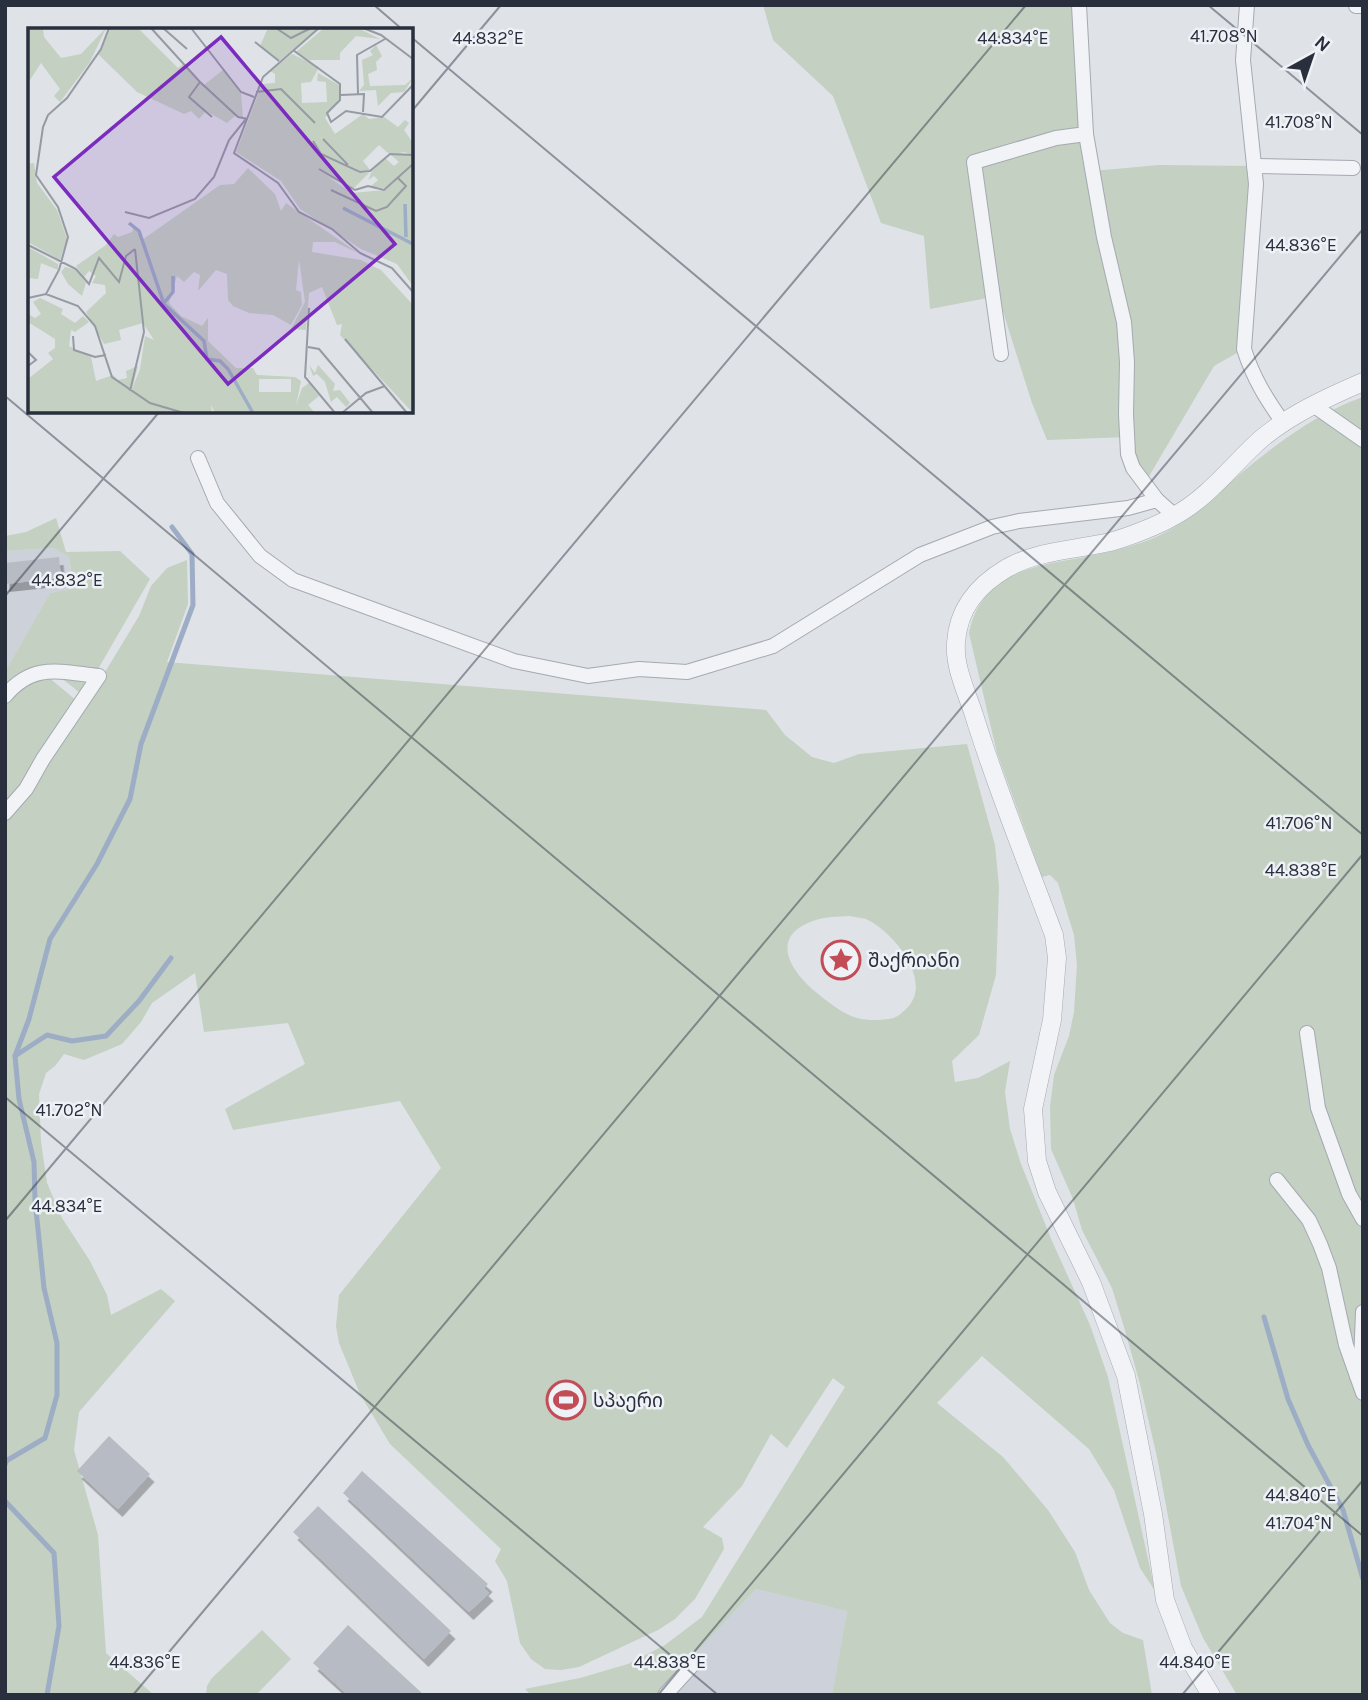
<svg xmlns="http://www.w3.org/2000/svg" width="1368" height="1700" viewBox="0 0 1368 1700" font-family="Karla,'Noto Sans Georgian',sans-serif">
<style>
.built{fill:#cdd1d9}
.green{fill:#c4d0c1;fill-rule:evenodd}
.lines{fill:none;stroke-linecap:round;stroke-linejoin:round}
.stream{stroke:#9cadc5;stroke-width:5}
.building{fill:#b7bbc3;filter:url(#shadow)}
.minor-casing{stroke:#a5a9b1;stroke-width:16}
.tertiary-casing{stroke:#a5a9b1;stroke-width:19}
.minor{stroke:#f1f3f6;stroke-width:14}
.tertiary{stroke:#f1f3f6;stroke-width:18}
.ticks{fill:none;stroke:#292f3d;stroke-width:2;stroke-opacity:0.45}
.labels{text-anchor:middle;stroke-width:5;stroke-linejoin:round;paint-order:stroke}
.poi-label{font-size:19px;fill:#292f3d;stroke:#eef1f5;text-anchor:start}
.inset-river{fill:none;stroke:#9cadc5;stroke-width:3.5}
.inset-road{fill:none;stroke:#969aa3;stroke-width:2}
.view{fill:#7b2cbf;fill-opacity:0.15;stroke:#7b2cbf;stroke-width:3.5}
.inset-edge{fill:none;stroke:#292f3d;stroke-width:3.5}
.ticks-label{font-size:18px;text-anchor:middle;fill:#292f3d;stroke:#eef1f5;stroke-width:5;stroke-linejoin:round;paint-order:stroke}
</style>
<defs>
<filter id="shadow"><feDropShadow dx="4.5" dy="8" stdDeviation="0" flood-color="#0004"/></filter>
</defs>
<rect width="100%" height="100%" fill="#dfe2e7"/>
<!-- built -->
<g class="built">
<path d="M54,548L69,557L74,590L50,593L5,672V551Z"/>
<path d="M756,1589L847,1611L832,1695H654Z"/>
</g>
<!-- green -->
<g class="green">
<path d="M763,5H1079L1093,171L1159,165L1254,166L1244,349L1214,366L1145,483L1127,437L1047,440L1032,403L998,296L930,309L924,236L881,223L833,96L773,40Z"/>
<path d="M1363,397V1209L1346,1175L1318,1097L1310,1102L1328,1150L1363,1229V1299L1359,1317L1357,1360L1307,1220L1363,1399V1695H1237L1203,1638L1181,1586L1157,1457L1140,1384L1124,1327L1112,1288L1082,1230L1073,1199L1051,1149L1050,1107L1054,1075L1069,1036L1074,1012L1077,965L1074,935L1058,883L1050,875L1042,877L997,753L969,633C980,581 1020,568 1068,560C1093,556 1121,550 1146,541C1180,529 1206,503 1233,480C1272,447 1314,414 1363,397Z"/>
<path d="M56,518L66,552L120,551L150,579L83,695L48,668L5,691V672L50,593L74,589L69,557L54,548L5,551V536L26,532Z"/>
<path d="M187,560L188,604L167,662L766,710L785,735L812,757L834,763L859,754L967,744L995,845L999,887L996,975L979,1035L952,1061L955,1082L978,1078L1010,1061L1005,1092L1010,1129L1021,1164L1052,1241L1090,1325L1108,1377L1155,1591L1140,1568L1114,1490L1089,1449L982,1356L937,1403L1003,1457L1048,1510L1075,1552L1089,1590L1110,1623L1123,1633L1143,1640L1152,1695H832L847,1611L756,1589L655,1695H531L525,1689L580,1678L628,1664L665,1645L702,1617L845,1387L833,1378L787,1448L771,1434L742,1486L703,1527L722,1538L724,1549L695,1599L675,1619L658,1630L579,1667L561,1670L545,1669L531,1659L520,1643L507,1581L495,1561L501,1549L390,1444L360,1394L339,1343L336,1326L339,1295L441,1168L400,1101L233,1130L225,1109L305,1064L288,1023L204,1032L195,973L152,1003L141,1022L122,1044L84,1060L64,1054L55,1066L46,1073L39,1094L41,1142L47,1183L62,1218L90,1261L107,1295L111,1315L161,1289L175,1301L79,1412L74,1450L98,1535L106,1653L154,1695H5V818L93,692L139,616L151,586L167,568ZM850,916C855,917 861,918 866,919C893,931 934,981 907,1008C902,1013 897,1018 889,1019C879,1020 868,1021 857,1018C843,1014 828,1002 817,993C791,972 768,937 813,921C825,916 838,917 850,916Z"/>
<path d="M47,676L77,701L5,808V703L19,687Z"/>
<path d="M262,1630L291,1659L256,1695H206L207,1686L212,1678Z"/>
</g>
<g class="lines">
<!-- stream -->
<g class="stream">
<path d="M15,1056L47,1035L72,1041L106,1036L139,1001L171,958"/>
<path d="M1264,1317L1288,1399L1308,1445L1343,1510L1363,1579"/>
<path d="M5,1465L6,1461L45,1438L57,1395V1343L44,1288L35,1200L34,1162L19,1099L15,1056L29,1019L50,939L97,864L130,799L141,744L193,605L192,554L172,527"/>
<path d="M5,1501L54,1553L59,1626L47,1695"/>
</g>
</g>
<!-- building -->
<g class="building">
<path d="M59,557L61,578L5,584V563Z"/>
<path d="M109,1436L150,1474L118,1509L77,1471Z"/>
<path d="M362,1471L488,1584L484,1588L489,1593L469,1612L343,1493Z"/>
<path d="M318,1506L451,1631L424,1659L293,1532Z"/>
<path d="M348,1625L424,1695H348L313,1663Z"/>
</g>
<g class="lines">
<defs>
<g id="minor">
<path d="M1079,5L1086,134L1104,237L1124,322L1127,362L1126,414L1128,454L1133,468L1157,500L1175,516"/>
<path d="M1247,5L1243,60L1256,184L1244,349C1253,378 1267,400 1284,424"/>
<path d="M1356,6H1363"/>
<path d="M1254,166L1353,168"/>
<path d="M1001,354L974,162L1056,138L1086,134"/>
<path d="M1313,405L1363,440"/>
<path d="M198,458L217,503L260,556L293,580L514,661L588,676L639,669L687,672L773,646L920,555L992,527L1019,521L1128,508L1157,500"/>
<path d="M5,696C33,662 60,672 99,676L43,759L26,789L5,813"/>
<path d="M1307,1033L1318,1108L1349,1194L1363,1219"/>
<path d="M1277,1180L1309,1220L1320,1244L1329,1268L1346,1345L1363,1393"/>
<path d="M1357,1376L1361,1362L1363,1312"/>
<path d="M665,1695L695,1662"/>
</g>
<path id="tertiary" d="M1211,1695L1183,1648L1165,1600L1153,1514L1126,1376L1091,1282L1047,1192L1037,1161L1033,1109L1052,1020L1057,958L1054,935C1027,862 997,790 974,715C967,693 954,667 956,643C958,608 978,585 1007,568C1039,550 1075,550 1110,542C1128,537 1157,526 1174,516C1208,498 1233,464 1261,439C1291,414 1328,397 1363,382"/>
</defs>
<!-- minor casing -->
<use href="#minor" class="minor-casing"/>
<!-- tertiary casing -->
<use href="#tertiary" class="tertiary-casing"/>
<!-- minor -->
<use href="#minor" class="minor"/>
<!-- tertiary -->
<use href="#tertiary" class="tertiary"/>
</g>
<!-- ticks -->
<path class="ticks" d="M374,5L403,30M1208,5L1363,135M411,37L1363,835M411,112L501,5M5,396L1363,1536M5,596L160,411M5,1097L718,1695M5,1221L1026,5M133,1695L1363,229M658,1695L1363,854M1182,1695L1363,1480"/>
<!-- icons -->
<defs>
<symbol id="sight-ring" viewBox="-11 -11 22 22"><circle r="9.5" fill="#eef1f5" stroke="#c34d57" stroke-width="1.5"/><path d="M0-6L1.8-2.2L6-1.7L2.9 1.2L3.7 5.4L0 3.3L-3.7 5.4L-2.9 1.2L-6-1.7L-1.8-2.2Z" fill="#c34d57"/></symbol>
<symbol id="stadium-ring" viewBox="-11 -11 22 22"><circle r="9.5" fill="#eef1f5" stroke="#c34d57" stroke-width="1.5"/><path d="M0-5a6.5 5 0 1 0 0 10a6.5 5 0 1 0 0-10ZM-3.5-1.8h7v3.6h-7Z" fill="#c34d57"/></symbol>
</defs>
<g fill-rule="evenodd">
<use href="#sight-ring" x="819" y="938" width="44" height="44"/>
<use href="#stadium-ring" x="544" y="1378" width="44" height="44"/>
</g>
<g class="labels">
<!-- poi labels -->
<g class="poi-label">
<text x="868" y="967">შაქრიანი</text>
<text x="593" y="1407">სპაერი</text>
</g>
</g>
<!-- overview -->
<g transform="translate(28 28)">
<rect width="385" height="385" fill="#dfe2e7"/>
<path d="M0,0H15L16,9L33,30L53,26L78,0L62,34L32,74L26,68L32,61L13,35L0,55ZM81,0H110L150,40L155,36L176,57L196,41L213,64L215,90L208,87L199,95L178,83L171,91L163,83L156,86L109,64L70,26ZM240,0H291L251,33L232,18ZM296,0H330L352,11L328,8L312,25V32H281L268,24ZM348,17L354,28L348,34L349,42L340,46L342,58L377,57L385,50L376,64L363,65L350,78L348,62L331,63L336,57L334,32L345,27L342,23ZM264,26L291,39L283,54L273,55L274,75L299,74L298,54L289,53L290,45L311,57V71L297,90L307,106L335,86L341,91L356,89L370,99L377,92L381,95L376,102L385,115V126L360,125L351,117L335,133L342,142L335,144L322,138L291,108L318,137L331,145H341L325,161L299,148L324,165L357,162L385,137V258L369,236L333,221L272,181L253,153L208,124L234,56L247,55V46L242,43ZM376,124L385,127V136L357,160L342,159L350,152L346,148L340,152L344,143L357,130L366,138L371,134L363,127ZM6,135L9,155L29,182L39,211L32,232L0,214V136ZM220,140L247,166L253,183L258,175L330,225L307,214H285L284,224L333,232L353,242L385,277V385L312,307L314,296L309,297L294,259L281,265L278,302L263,301L277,274L271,232L268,262L273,264L274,277L263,297L245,287L221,285L205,278L200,272L199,246L188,242L170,263L172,247L166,244L156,254L149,248L141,275L153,288L174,298L180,290V313L208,340H225L229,347L267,349L273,353L268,378L274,360L281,355L291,368L280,377L287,385H187L183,377L184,385H0V351L25,331L20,325L27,320V311L0,294V286L7,290L13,286L5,274L12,270L35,281L33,286L47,295L55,288L61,294L47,304L43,302L41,318L63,329L68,353L85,347L90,352L99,350L98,343L110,338L104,361L112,341L117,308L126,312L115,295L91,302L93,312L76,316L58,284L78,265L77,257L64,255L68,248L61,243L56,249L48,238L78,217L86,206L90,209L104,204L106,198L114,212L192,157L206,156ZM231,351H263V364H231ZM0,219L30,236V242L13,235L10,251L0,250ZM37,239L49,242L58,255L54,268L40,256L33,244ZM281,337L287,345L290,337L307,356L305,363L312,362L322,375L318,379L309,369L303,374L297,354L289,346L285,348Z" fill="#c4d0c1" fill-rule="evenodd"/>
<path class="inset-river" d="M377,176L378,209M315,180L385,216M101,195L111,203L136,276L176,313L179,331L192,333L200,341L225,385M136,275L145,264V248"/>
<path class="inset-road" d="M123,0L172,54L210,89L220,91M135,0L159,21M163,0L213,64L226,69M248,0L263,10L283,0M291,0L235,49L206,125L250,155L271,184L304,201L332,225L364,240L385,264M335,0L353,7L385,31M227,14L251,33M265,22L312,56V72L299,85L303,94L318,83L354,89L385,57M172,54L161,69L184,89M228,64L253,61L287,95M330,66L329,27L357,11M313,67L336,66L335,84M295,111L320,137M285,113L293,126L332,144L342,143L362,126L385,127M291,141L327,162L340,158M340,158L356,162L385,136M303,162L348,183L359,179L378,158L369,149M97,184L121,190L167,171L186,149L201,112L218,91M0,217L48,241L61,256L71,230L91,254L98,228L107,221M18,266L31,242L40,209L30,179L8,147L15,99L20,87L39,70L73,21L81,0M0,270L18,266L50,278L67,298L84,349L122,375L156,385M281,280L277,349L307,385M45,308L46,322L67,329L78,327M317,311L379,385M280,319L291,321L345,385M0,324L8,332L0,338M102,363L116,304L107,221M314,385L338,365L357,358"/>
<path class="view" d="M193,9L367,216L200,356L26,149Z"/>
<rect width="385" height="385" class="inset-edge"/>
</g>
<g class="ticks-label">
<text x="1224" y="42">41.708°N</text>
<text x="488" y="44">44.832°E</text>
<text x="1013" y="44">44.834°E</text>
<text x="1299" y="128">41.708°N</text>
<text x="1301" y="251">44.836°E</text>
<text x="67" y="586">44.832°E</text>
<text x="1299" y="829">41.706°N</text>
<text x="1301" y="876">44.838°E</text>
<text x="69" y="1116">41.702°N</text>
<text x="67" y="1212">44.834°E</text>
<text x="1301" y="1501">44.840°E</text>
<text x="1299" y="1529">41.704°N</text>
<text x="145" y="1668">44.836°E</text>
<text x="670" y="1668">44.838°E</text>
<text x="1195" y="1668">44.840°E</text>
</g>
<!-- border -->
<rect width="1368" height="1700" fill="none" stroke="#292f3d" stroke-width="14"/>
<!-- north arrow -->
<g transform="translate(1312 56) rotate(40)" stroke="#eef1f5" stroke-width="5" paint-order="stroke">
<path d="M0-5L12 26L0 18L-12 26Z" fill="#292f3d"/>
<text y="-10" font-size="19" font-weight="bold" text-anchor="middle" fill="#292f3d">N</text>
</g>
</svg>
